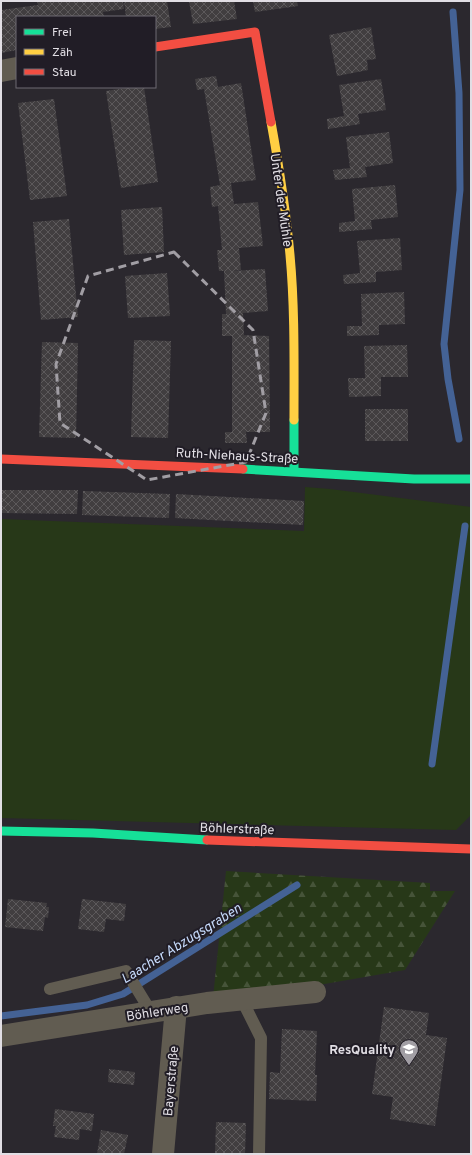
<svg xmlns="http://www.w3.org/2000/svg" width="472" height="1155" viewBox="0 0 472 1155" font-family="Overpass,sans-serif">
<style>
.grass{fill:#273818}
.forest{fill:url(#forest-firs)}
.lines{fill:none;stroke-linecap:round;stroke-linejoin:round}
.stream{stroke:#446295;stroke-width:7}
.building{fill:url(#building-cross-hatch)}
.lane{stroke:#615c51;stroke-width:12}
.street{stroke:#615c51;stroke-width:22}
.fast{stroke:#16e098;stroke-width:9}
.slow{stroke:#ffcf43;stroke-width:9}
.jam{stroke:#f24e42;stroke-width:9}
.marked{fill:none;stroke:#a19ea4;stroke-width:3;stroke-dasharray:8 5;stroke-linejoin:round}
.labels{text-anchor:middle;stroke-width:4;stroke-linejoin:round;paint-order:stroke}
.street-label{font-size:13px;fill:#e1dee4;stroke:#211d26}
.poi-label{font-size:13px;font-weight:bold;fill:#e1dee4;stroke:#211d26;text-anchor:end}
.water-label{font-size:14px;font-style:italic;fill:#c6dafb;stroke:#211d26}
</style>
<defs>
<pattern id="forest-firs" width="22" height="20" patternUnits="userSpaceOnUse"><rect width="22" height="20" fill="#273818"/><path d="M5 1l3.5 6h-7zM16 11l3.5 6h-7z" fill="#465439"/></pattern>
<pattern id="building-cross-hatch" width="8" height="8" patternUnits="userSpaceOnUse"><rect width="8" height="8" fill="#413e40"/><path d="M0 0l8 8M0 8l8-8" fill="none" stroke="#5c595b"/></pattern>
</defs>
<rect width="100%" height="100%" fill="#2b282e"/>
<!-- grass -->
<path class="grass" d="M305,487L330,489L471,507V815L456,830L1,818V519L304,531Z"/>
<!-- forest -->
<path class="forest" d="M226,871L430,883V891H455L405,970L313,986L213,998Z"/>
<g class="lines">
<!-- stream -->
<g class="stream">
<path d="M453,12L459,93L460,190L444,344L448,379L459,439"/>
<path d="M432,764L465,526"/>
<path d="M1,1016L87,1005L123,994L297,885"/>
</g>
</g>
<!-- building -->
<g class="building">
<path d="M37,1H123L124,9L103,12L104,17H17V50L1,53V10L38,5Z"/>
<path d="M124,1H167L171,27L155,29V17H126Z"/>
<path d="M189,1H234L237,19L193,24Z"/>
<path d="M253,1H297L298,6L255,12Z"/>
<path d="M371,27L376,59L367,60L368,70L337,76L329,35Z"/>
<path d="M216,76L218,87L241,83L256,180L231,183L234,204L258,202L263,246L239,248L241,270L233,271L265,269L268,311L243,313L244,335H235L269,336L270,432H246L247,443H225V432H232V336H222V314H226L224,271H219L217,250H222L218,206L212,207L210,187L220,185L204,89L197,90L195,79Z"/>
<path d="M381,79L386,110L358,114L360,124L328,129L327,119L344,116L339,85Z"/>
<path d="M132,87H144L158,182L121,188L106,91Z"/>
<path d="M54,99L67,196L30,200L18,103Z"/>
<path d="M389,132L393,163L365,167L367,177L335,180L333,170L350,168L346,137Z"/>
<path d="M395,185L398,217L371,220L372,229L339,232V223L355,221L352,189Z"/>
<path d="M162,207L164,252L124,255L121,210Z"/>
<path d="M69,219L78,317L41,320L33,222Z"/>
<path d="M400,238L402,270L376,272V282L344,284L343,275L360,273L357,241Z"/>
<path d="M167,273L170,316L128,318L125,276Z"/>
<path d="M404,292L405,324L379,325V335L347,336V326H362L361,294Z"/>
<path d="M134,340L171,341L168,438L131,437Z"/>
<path d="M42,342L78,343L76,438L39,437Z"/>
<path d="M407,345L408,377H381V396L349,397L348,378H365L364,346Z"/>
<rect x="365" y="409" width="43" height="32"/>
<path d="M1,490H78L77,514L1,513Z"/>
<path d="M83,491L170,494L169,518L82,515Z"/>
<path d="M176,494L304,501L303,525L175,518Z"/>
<path d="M8,899L47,903L46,907H49L48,918L45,917L43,931L5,927Z"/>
<path d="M82,899L126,904L124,921L106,919L104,932L78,929Z"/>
<path d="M384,1007L429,1013L426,1035L447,1038L435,1126L390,1119L393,1097L372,1094Z"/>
<path d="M282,1029L317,1031L315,1075H317L316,1101L269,1099L270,1072L280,1073Z"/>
<path d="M109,1069L135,1072L134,1085L108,1082Z"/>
<path d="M55,1109L94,1114L92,1131L80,1129L79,1140L54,1137L56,1126H53Z"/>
<path d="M216,1122L246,1123L245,1154H215Z"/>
<path d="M101,1130L128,1135L124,1154H97Z"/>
</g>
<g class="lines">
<!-- lane -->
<g class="lane">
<path d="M50,989L126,971L151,1012"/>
<path d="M242,1000L261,1038L259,1154"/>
</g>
<!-- street -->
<g class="street">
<path d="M1,71L17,68"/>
<path d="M1,1036L207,1003L315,992"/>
<path d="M163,1154L176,1007"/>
</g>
<!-- fast -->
<g class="fast">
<path d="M243,469L414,479H471"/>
<path d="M294,471V420"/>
<path d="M1,831L93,833L207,840"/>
</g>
<!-- slow -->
<path class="slow" d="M271,122C279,166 286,210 290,255C295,309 294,365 294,420"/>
<!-- jam -->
<g class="jam">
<path d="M155,47L255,32L271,122"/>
<path d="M1,459L243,469"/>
<path d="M207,840L471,849"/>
</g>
</g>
<!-- marked area -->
<path class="marked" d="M174,252L253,330L266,413L246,462L147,480L60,423L56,364L88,276Z"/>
<!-- icons -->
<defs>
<symbol id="school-pin" viewBox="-11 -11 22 30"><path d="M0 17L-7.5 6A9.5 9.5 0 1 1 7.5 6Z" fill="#a19ea4" stroke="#211d26"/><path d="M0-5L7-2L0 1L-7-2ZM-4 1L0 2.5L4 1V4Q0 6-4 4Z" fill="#fff"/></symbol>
</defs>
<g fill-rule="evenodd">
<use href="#school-pin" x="398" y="1038" width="22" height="30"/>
</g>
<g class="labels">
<!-- street labels -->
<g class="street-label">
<text transform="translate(282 200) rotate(82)" y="5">Unter der Mühle</text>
<text transform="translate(237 455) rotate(3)" y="5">Ruth-Niehaus-Straße</text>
<text transform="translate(237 828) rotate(2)" y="5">Böhlerstraße</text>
<text transform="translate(157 1011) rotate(-9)" y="5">Böhlerweg</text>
<text transform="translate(170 1081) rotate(-85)" y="5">Bayerstraße</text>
</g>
<!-- poi labels -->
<g class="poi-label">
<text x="395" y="1054">ResQuality</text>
</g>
<!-- water labels -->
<g class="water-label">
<text transform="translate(181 943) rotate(-32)" y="5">Laacher Abzugsgraben</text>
</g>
</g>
<!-- border -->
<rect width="472" height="1155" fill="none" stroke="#e1dee4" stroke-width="4"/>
<!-- legend -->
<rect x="16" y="16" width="140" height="72" fill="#211d26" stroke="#6e6a72"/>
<rect x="24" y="29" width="20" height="6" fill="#16e098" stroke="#6e6a72"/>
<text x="52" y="36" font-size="12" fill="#e1dee4">Frei</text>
<rect x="24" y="49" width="20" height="6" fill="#ffcf43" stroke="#6e6a72"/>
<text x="52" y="56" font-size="12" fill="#e1dee4">Zäh</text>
<rect x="24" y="69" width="20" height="6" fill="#f24e42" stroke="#6e6a72"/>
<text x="52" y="76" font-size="12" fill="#e1dee4">Stau</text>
</svg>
